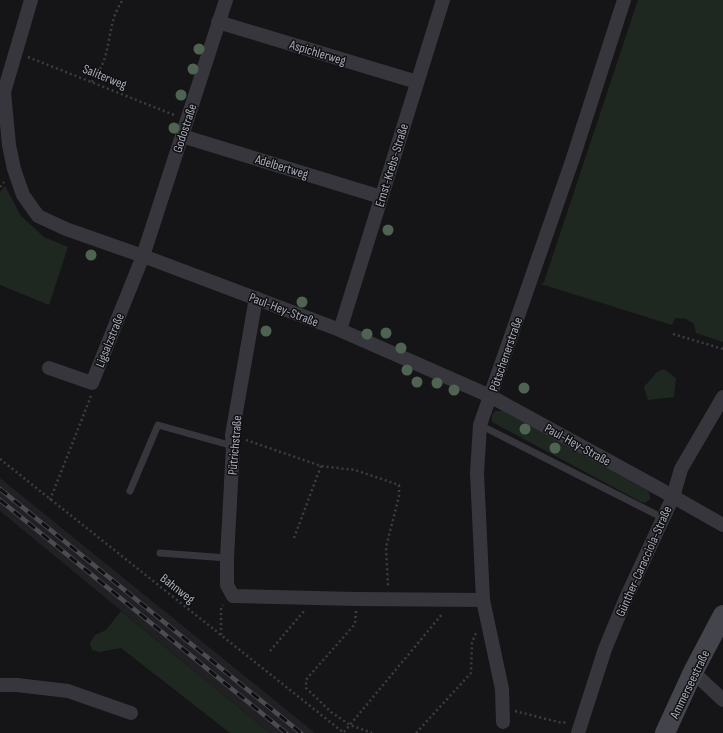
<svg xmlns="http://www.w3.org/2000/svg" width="723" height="733" viewBox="0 0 723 733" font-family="'Sofia Sans Condensed',sans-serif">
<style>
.built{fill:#212124}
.green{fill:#1f2721}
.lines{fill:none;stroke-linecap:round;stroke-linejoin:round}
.path{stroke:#3c3d43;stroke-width:2.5;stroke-dasharray:2 3;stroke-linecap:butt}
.lane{stroke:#36363c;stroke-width:7}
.street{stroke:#36363c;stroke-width:14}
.secondary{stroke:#44454c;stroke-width:20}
.rail-casing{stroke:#4b4c53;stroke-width:4.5}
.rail{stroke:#101012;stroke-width:3;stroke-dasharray:9;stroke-linecap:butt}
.tree{fill:#4f6352}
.labels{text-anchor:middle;stroke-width:3;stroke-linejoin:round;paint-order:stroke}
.street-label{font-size:13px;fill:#a7aab7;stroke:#101012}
</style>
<rect width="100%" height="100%" fill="#151517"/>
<!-- built -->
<path class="built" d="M0,478L315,733H270L0,511Z"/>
<!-- green -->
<g class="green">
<path d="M638,0H723V342L696,333L694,324L686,319L675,318L672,325L541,284L544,282Z"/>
<path d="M5,186L21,216L44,237L68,247L49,305L0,285V192Z"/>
<path d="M664,369L676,378L674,397L648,400L644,387L657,372Z"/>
<path d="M495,411H503L648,491L650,495V499L645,503L641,502L492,422V415Z"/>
<path d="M121,611L270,733H230L121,648L99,652L92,650L90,643L95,635L106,630Z"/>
</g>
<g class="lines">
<!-- path -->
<g class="path">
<path d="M28,57L174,115"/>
<path d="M92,82C96,74 103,66 105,57C111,38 110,17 123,0"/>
<path d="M0,187L4,182"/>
<path d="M673,334L723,349"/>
<path d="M246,440L321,466L355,470L399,485V496L386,547L388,586"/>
<path d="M0,459L344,733"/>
<path d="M50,500L91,396"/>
<path d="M294,538L321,466"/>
<path d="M356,611L355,624L310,675L306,680V688L331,712L350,725L372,733"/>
<path d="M221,635V608L223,605"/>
<path d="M270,651L304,611"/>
<path d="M515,711L562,723L567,722"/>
<path d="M344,732L443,613"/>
<path d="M416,733L471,673L472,642L476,633"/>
</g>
<!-- lane -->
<g class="lane">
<path d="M480,425L663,518"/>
<path d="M130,491L158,425L233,446"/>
<path d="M160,553L227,558"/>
</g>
<!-- street -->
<g class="street">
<path d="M31,0L4,92L9,145L14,169L23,195L38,216L66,229L143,256L340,330L490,396L656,487L723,525"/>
<path d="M218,22L417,82"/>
<path d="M182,136L381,197"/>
<path d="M256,298L232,435L233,446L227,558V585L233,596L357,599L483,600"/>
<path d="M340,330L443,0"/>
<path d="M49,368L92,383L143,256L226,0"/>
<path d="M693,672L723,700"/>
<path d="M0,685H17L68,691L131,713"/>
<path d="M503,722L502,689L483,600L477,473L480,425L572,161L624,0"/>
<path d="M578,733L605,649L626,598L673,497L681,469L723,397"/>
</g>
<!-- secondary -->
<path class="secondary" d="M665,733L693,672L723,615"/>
<defs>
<g id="rail">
<path d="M0,489L301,733"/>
<path d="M0,500L286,733"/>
</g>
</defs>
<!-- rail casing -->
<use href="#rail" class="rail-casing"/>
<!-- rail -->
<use href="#rail" class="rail"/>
</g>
<!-- trees -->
<g class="tree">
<circle cx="199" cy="49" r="5.5"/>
<circle cx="193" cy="69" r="5.5"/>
<circle cx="181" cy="95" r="5.5"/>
<circle cx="174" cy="128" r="5.5"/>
<circle cx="388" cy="230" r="5.5"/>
<circle cx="91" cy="255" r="5.5"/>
<circle cx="302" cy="302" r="5.5"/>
<circle cx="266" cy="331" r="5.5"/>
<circle cx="386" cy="333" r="5.5"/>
<circle cx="367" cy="334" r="5.5"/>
<circle cx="401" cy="348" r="5.5"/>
<circle cx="407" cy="370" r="5.5"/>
<circle cx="417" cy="382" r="5.5"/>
<circle cx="437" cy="383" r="5.5"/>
<circle cx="524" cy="388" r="5.5"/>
<circle cx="454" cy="390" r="5.5"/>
<circle cx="525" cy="429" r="5.5"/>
<circle cx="555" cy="448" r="5.5"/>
</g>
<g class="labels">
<!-- street labels -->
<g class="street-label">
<text transform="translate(318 52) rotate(17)" y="5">Aspichlerweg</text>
<text transform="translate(105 76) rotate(22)" y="5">Saliterweg</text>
<text transform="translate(184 128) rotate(-72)" y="5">Godostraße</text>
<text transform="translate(391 165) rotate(-73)" y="5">Ernst-Krebs-Straße</text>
<text transform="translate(282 166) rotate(17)" y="5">Adelbertweg</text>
<text transform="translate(284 309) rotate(21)" y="5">Paul-Hey-Straße</text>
<text transform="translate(109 340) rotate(-68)" y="5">Ligsalzstraße</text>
<text transform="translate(505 354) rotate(-71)" y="5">Pötschenerstraße</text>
<text transform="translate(578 444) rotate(29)" y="5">Paul-Hey-Straße</text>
<text transform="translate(234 445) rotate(-85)" y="5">Pütrichstraße</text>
<text transform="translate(643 561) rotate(-66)" y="5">Günther-Caracciola-Straße</text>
<text transform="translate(178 588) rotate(38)" y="5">Bahnweg</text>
<text transform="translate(689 684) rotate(-64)" y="5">Ammerseestraße</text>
</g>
</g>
</svg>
